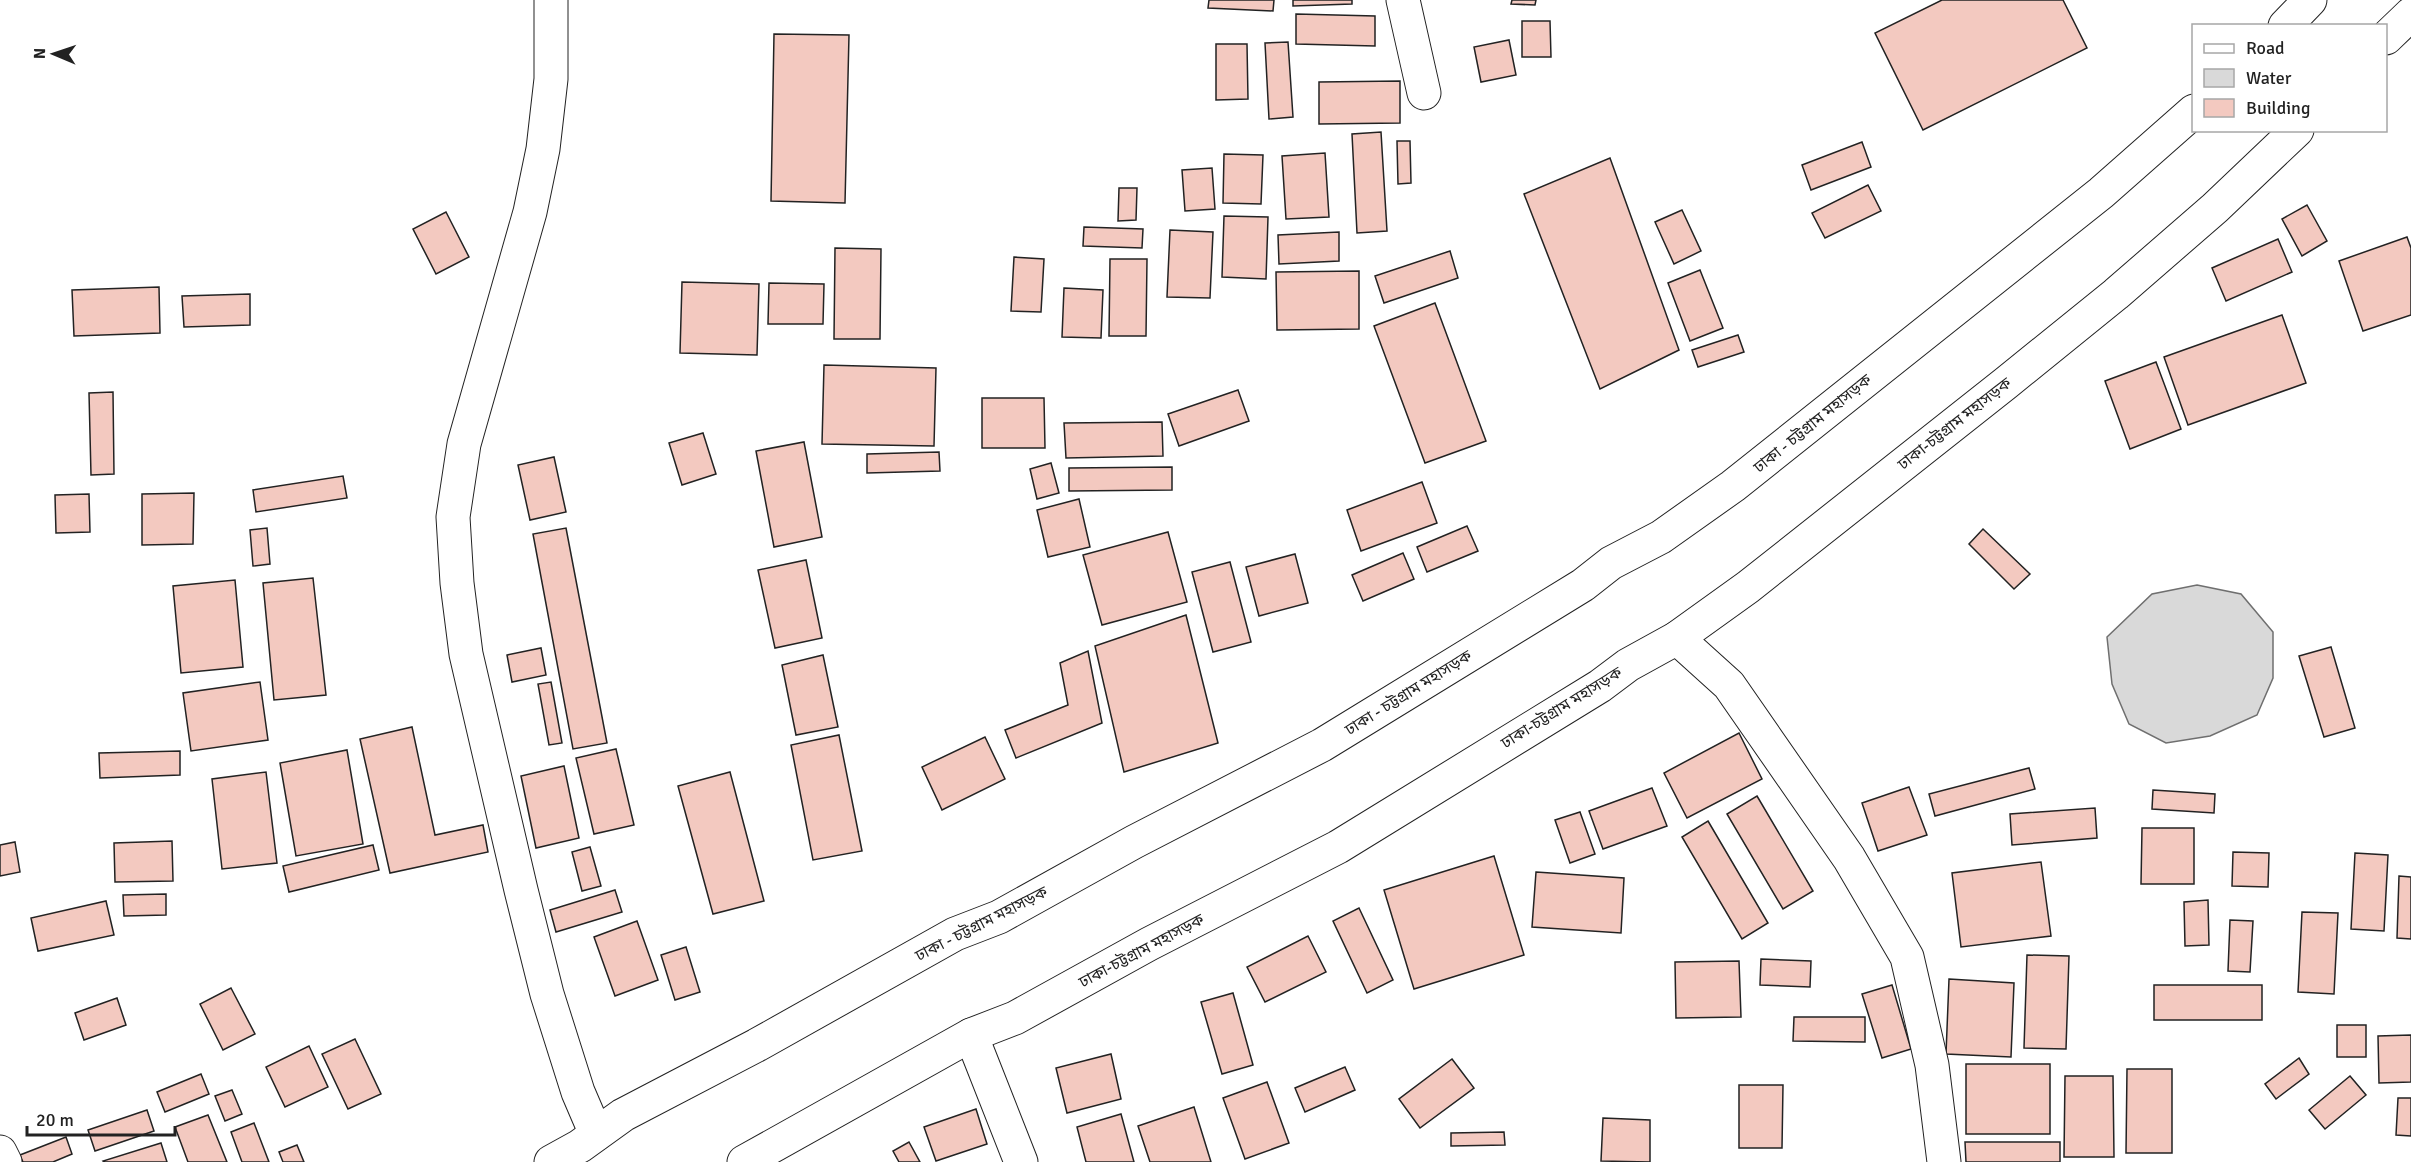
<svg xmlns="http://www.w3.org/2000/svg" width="2411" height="1162" viewBox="0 0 2411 1162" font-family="Signika,'Noto Sans Bengali',sans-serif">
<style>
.water{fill:#d9d9d9;stroke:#6f6f6f;stroke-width:1.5}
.building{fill:#f3c9c0;stroke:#222;stroke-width:1.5}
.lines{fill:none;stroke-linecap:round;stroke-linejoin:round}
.minor-casing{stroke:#222;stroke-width:35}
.trunk-casing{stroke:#222;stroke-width:35}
.minor{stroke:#fff;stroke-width:33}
.trunk{stroke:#fff;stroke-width:33}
.labels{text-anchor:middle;stroke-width:4.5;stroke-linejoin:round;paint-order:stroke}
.street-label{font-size:16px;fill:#222;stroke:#fff}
</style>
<rect width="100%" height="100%" fill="#fff"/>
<!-- water -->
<path class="water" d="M2197,585L2241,594L2273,632V678L2257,715L2210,736L2166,743L2129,724L2112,684L2107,637L2152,594Z"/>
<!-- building -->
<g class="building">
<path d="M1209,0H1274L1273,11L1208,8Z"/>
<path d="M1293,0H1352V4L1293,6Z"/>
<path d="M1512,0H1536L1535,5L1511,4Z"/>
<path d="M1942,0H2063L2087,48L1923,130L1875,33Z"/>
<path d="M1296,14L1375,16V46L1296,44Z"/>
<path d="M1522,21H1550L1551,57H1522Z"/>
<path d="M774,34L849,35L845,203L771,201Z"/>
<path d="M1509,40L1516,75L1481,82L1474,47Z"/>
<path d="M1288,42L1293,117L1269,119L1265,43Z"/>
<path d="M1216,44H1247L1248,99L1216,100Z"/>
<path d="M1400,81V123L1319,124V82Z"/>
<path d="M1381,132L1387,231L1357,233L1352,134Z"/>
<path d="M1397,141H1410L1411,183L1398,184Z"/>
<path d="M1862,142L1871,167L1811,190L1802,165Z"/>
<path d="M1325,153L1329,217L1286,219L1282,156Z"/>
<path d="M1224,154L1263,155L1261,204L1223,203Z"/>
<path d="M1610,158L1679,350L1600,389L1524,194Z"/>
<path d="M1212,168L1215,209L1185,211L1182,170Z"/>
<path d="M1868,185L1881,211L1825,238L1812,213Z"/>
<path d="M1119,188H1137L1136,220L1118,221Z"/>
<path d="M2307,205L2327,241L2302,256L2282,219Z"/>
<path d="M1682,210L1701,251L1674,264L1655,222Z"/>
<path d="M446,212L469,257L436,274L413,229Z"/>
<path d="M1224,216L1268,217L1266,279L1222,277Z"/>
<path d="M1084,227L1143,229L1142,248L1083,246Z"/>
<path d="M1170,230L1213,232L1210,298L1167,297Z"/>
<path d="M1339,232V261L1279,264L1278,235Z"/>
<path d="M2407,237L2411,248V315L2363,331L2339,261Z"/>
<path d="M2278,239L2292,272L2226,301L2212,268Z"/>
<path d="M835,248L881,249L880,339H834Z"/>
<path d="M1450,251L1458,278L1384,303L1375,276Z"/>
<path d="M1014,257L1044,259L1041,312L1011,311Z"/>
<path d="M1110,259H1147L1146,336H1109Z"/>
<path d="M1700,270L1723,328L1690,341L1668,283Z"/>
<path d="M1359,271V329L1277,330L1276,272Z"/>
<path d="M682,282L759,284L757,355L680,353Z"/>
<path d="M769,283L824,284L823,324H768Z"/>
<path d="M159,287L160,333L74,336L72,290Z"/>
<path d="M1064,288L1103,290L1101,338L1062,337Z"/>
<path d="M250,294V325L184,327L182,296Z"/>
<path d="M1435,303L1486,441L1425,463L1374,326Z"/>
<path d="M2282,315L2306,383L2188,425L2164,357Z"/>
<path d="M1738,335L1744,352L1698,367L1692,350Z"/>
<path d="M2156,362L2181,429L2130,449L2105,381Z"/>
<path d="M824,365L936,368L934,446L822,444Z"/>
<path d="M1238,390L1249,421L1179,446L1168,414Z"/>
<path d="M113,392L114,474L91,475L89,393Z"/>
<path d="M982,398H1044L1045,448H982Z"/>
<path d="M1162,422L1163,456L1066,458L1064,423Z"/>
<path d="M703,433L716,474L682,485L669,443Z"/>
<path d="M804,442L822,537L774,547L756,451Z"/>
<path d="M939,452L940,471L867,473V454Z"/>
<path d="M554,457L566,512L530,520L518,465Z"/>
<path d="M1051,463L1059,493L1037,499L1030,469Z"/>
<path d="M1172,467V490L1069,491V468Z"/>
<path d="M343,476L347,498L256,512L253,490Z"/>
<path d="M1422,482L1437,523L1361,551L1347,510Z"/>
<path d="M194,493L193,544L142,545V494Z"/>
<path d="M89,494L90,532L56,533L55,495Z"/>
<path d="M1079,499L1090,547L1048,557L1037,510Z"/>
<path d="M1467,526L1478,551L1427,572L1417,547Z"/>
<path d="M267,528L270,564L253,566L250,530Z"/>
<path d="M566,528L607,743L573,749L533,534Z"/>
<path d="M1983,529L2030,574L2014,589L1969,544Z"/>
<path d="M1168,532L1187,602L1102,625L1083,555Z"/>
<path d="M1403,553L1414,579L1363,601L1352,575Z"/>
<path d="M1295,554L1308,603L1259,616L1246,567Z"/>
<path d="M806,560L822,638L775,648L758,570Z"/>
<path d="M1230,562L1251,642L1213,652L1192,572Z"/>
<path d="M313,578L326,695L274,700L263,583Z"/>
<path d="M235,580L243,667L181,673L173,586Z"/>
<path d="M1186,615L1218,743L1124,772L1095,646Z"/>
<path d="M2331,647L2355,728L2324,737L2299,656Z"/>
<path d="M541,648L546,675L512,682L507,655Z"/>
<path d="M1088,651L1102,723L1016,758L1005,730L1068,705L1060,663Z"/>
<path d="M823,655L838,727L796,735L782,665Z"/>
<path d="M260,682L268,740L191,751L183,693Z"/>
<path d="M551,682L562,743L549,745L538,684Z"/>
<path d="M412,727L435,835L483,825L488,852L390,873L360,739Z"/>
<path d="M1739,733L1762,779L1687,818L1664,773Z"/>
<path d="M839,735L862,851L813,860L791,745Z"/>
<path d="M985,737L1005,779L942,810L922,767Z"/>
<path d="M616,749L634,825L594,834L576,758Z"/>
<path d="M347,750L363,844L296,856L280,763Z"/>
<path d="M180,751V775L100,778L99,753Z"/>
<path d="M564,766L579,838L536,848L521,776Z"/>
<path d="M2029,768L2035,789L1935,816L1929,794Z"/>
<path d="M266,772L277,863L222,869L212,779Z"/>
<path d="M730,772L764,901L713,914L678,786Z"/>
<path d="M1909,787L1927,835L1878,851L1862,803Z"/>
<path d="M1652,788L1667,826L1603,849L1589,811Z"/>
<path d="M2153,790L2215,794L2214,813L2152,809Z"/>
<path d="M1757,796L1813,891L1783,909L1727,814Z"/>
<path d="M2095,808L2097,838L2012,845L2010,814Z"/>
<path d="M1580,812L1595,854L1570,863L1555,820Z"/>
<path d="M1708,821L1768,923L1742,939L1682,837Z"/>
<path d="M2142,828H2194V884H2141Z"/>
<path d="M172,841L173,881L115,882L114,843Z"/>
<path d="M15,842L20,872L0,876V845Z"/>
<path d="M373,845L379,870L289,892L283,866Z"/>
<path d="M590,847L601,886L582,891L572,852Z"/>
<path d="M2233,852L2269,853L2268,887L2232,886Z"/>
<path d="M2355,853L2388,855L2384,931L2351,929Z"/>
<path d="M1494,856L1524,955L1414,989L1384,890Z"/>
<path d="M2041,862L2051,936L1961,947L1952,873Z"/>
<path d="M1536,872L1624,878L1621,933L1532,927Z"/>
<path d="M2399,876L2411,877V939L2397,938Z"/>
<path d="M615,890L622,912L556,932L550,910Z"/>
<path d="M166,894V915L124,916L123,895Z"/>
<path d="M2208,900L2209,945L2185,946L2184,902Z"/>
<path d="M106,901L114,935L38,951L31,918Z"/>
<path d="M1359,908L1393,980L1367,993L1333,921Z"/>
<path d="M2302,912L2338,913L2334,994L2298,992Z"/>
<path d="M2230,920L2253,921L2250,972L2228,971Z"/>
<path d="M637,921L658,980L615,996L594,937Z"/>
<path d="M1308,936L1326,972L1265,1002L1247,967Z"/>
<path d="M686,947L700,992L675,1000L661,955Z"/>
<path d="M2027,955L2069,956L2066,1049L2024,1048Z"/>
<path d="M1761,959L1811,961L1810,987L1760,985Z"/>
<path d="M1739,961L1741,1017L1676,1018L1675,962Z"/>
<path d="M1949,979L2014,983L2011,1057L1946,1054Z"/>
<path d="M1892,985L1911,1049L1882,1058L1862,994Z"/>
<rect x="2154" y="985" width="108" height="35"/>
<path d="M231,988L255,1034L223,1050L200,1004Z"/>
<path d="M1233,993L1253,1065L1222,1074L1201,1002Z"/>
<path d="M117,998L126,1025L84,1040L75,1013Z"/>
<path d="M1794,1017H1865V1042L1793,1041Z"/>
<rect x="2337" y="1025" width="29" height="32"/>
<path d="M2411,1035V1082L2379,1083L2378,1036Z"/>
<path d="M355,1039L381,1094L348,1109L322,1054Z"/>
<path d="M309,1046L328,1087L285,1107L266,1067Z"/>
<path d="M1111,1054L1121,1099L1067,1113L1056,1068Z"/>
<path d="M2299,1058L2309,1074L2276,1099L2265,1084Z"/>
<path d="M1452,1059L1474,1088L1420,1128L1399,1099Z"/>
<rect x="1966" y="1064" width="84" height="70"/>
<path d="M1345,1067L1355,1090L1305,1112L1295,1088Z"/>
<path d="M2127,1069H2172V1153H2126Z"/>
<path d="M201,1074L209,1094L165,1112L157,1092Z"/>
<path d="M2065,1076H2113L2114,1157H2064Z"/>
<path d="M2350,1076L2366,1095L2325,1129L2309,1110Z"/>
<path d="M1267,1082L1289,1143L1245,1159L1223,1098Z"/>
<path d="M1739,1085H1783L1782,1148H1739Z"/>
<path d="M232,1090L242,1114L225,1121L215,1096Z"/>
<path d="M2398,1098H2411V1136L2396,1135Z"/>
<path d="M1194,1107L1211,1162H1150L1138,1126Z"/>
<path d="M976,1109L987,1144L936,1161L924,1127Z"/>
<path d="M147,1110L154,1131L95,1151L88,1130Z"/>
<path d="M1121,1114L1134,1162H1086L1077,1127Z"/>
<path d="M208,1115L227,1162H188L175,1127Z"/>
<path d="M1603,1118L1650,1120V1162L1601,1161Z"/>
<path d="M254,1123L269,1162H242L231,1132Z"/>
<path d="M1504,1132L1505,1145L1451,1146V1133Z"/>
<path d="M66,1137L72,1154L53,1162H23L20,1155Z"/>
<path d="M909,1142L920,1162H899L893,1151Z"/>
<path d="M1965,1142H2060V1162H1966Z"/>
<path d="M161,1143L167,1162H104L103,1161Z"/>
<path d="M297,1145L304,1162H283L279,1152Z"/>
</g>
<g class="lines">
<defs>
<g id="minor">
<path d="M551,0V79L543,149L530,212L464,444L453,517L457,583L466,654L521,890L547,994L578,1092L596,1134"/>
<path d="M1403,0L1424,93"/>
<path d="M1677,638L1729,685L1849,858L1907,957L1932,1065L1944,1162"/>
<path d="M971,1035L1021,1162"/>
<path d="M0,1152L5,1162"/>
</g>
<g id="trunk">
<path d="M2285,26L2310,0"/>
<path d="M2386,38L2411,14"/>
<path d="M551,1162L580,1146L623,1115L757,1045L955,934L999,917L1134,842L1322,745L1583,585L1611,563L1661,537L1733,486L2101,193L2194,111"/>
<path d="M744,1162L971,1035L1015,1018L1149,944L1338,847L1600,686L1628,665L1677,638L1748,587L2006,383L2116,294L2215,208L2297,130"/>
</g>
</defs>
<!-- minor casing -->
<use href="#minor" class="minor-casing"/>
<!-- trunk casing -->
<use href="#trunk" class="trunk-casing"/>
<!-- minor -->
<use href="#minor" class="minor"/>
<!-- trunk -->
<use href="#trunk" class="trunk"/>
</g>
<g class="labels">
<!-- street labels -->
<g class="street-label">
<text transform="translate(1812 423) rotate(-39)" y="6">ঢাকা - চট্টগ্রাম মহাসড়ক</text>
<text transform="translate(1954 423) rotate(-38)" y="6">ঢাকা-চট্টগ্রাম মহাসড়ক</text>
<text transform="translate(1408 692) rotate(-32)" y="6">ঢাকা - চট্টগ্রাম মহাসড়ক</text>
<text transform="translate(1561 707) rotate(-32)" y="6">ঢাকা-চট্টগ্রাম মহাসড়ক</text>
<text transform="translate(981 923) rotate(-27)" y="6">ঢাকা - চট্টগ্রাম মহাসড়ক</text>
<text transform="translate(1141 950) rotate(-28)" y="6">ঢাকা-চট্টগ্রাম মহাসড়ক</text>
</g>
</g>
<!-- legend -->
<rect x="2192" y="24" width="195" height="108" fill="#ffffff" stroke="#a7a7a7" stroke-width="1.5"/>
<rect x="2204" y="44" width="30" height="9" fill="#ffffff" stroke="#a7a7a7" stroke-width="1.5"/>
<text x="2246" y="54" font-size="18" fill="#222222">Road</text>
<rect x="2204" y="69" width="30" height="18" fill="#d9d9d9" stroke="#a7a7a7" stroke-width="1.5"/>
<text x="2246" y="84" font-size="18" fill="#222222">Water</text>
<rect x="2204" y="99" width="30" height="18" fill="#f3c9c0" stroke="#a7a7a7" stroke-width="1.5"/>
<text x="2246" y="114" font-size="18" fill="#222222">Building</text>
<!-- north arrow -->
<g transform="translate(54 54) rotate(272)" stroke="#ffffff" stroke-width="4.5" paint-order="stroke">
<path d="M0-4.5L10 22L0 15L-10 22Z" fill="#222222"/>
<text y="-9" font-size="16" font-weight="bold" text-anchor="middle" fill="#222222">N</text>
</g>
<!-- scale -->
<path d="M27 1126v9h148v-9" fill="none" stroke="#222222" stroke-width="3"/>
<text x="36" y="1126" font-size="18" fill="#222222" stroke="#ffffff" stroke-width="4.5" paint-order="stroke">20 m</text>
</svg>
